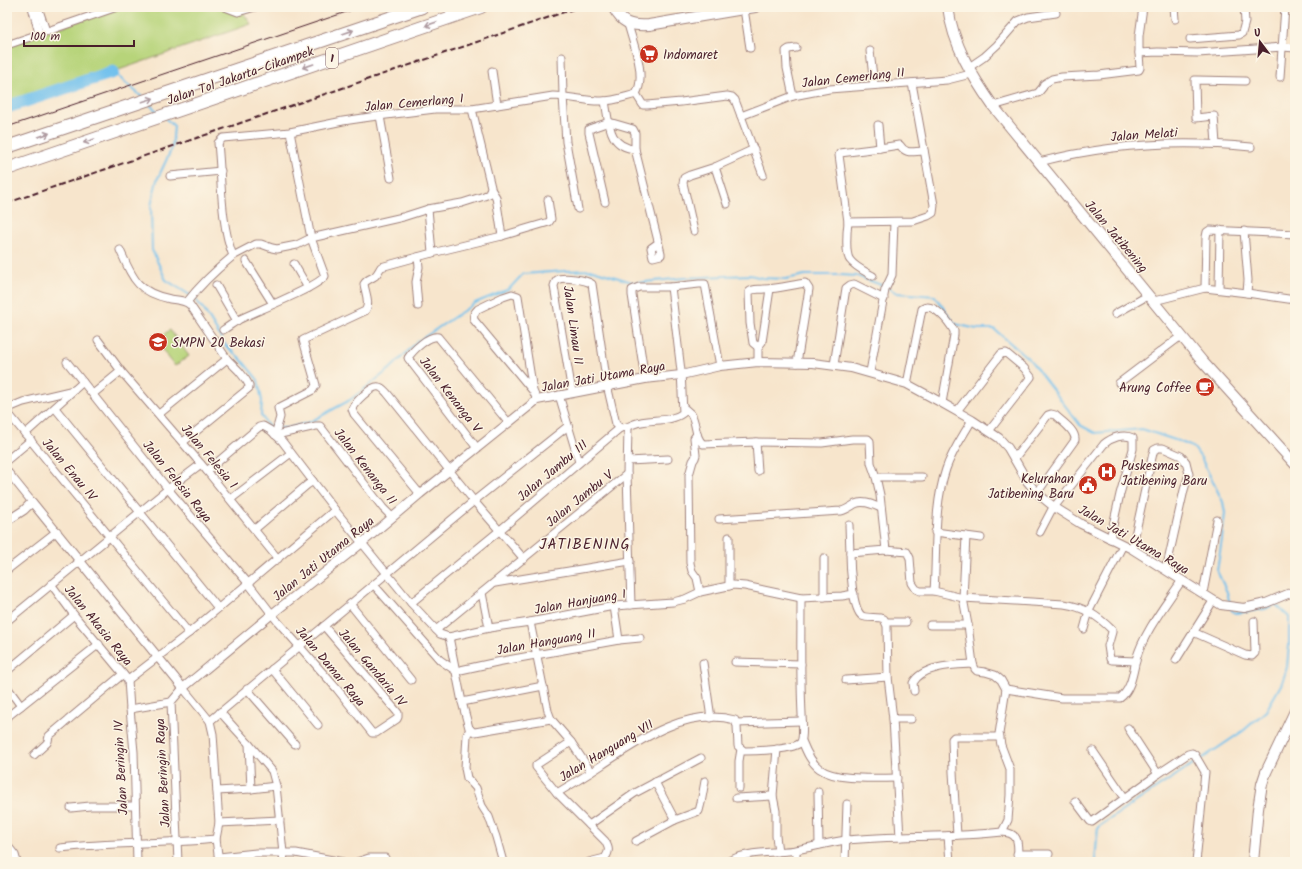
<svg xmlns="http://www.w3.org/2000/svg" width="1302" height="869" viewBox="0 0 1302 869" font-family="Kalam,sans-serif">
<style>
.green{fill:#b7d47a;stroke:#807a52}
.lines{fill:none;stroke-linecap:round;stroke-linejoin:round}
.stream{stroke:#72c1ed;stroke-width:2}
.river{stroke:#72c1ed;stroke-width:13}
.minor-casing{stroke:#a0827c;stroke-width:9}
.tertiary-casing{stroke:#a0827c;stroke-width:10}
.secondary-casing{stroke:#a0827c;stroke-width:12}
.motorway-casing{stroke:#a0827c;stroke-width:14}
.minor{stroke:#fff;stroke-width:7}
.tertiary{stroke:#fff;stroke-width:8}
.secondary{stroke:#fff;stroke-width:10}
.motorway{stroke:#fff;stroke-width:12}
.tram{stroke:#4a1f2b;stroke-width:1}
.rail{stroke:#4a1f2b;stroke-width:2;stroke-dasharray:6 3;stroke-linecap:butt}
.oneway{stroke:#ae9aa0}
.labels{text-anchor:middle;stroke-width:3;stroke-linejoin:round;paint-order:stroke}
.shield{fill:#fcf5e5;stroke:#7f5f63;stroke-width:1}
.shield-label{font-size:12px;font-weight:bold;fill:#4a1f2b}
.poi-label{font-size:13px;fill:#4a1f2b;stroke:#fcf5e5;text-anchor:start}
.street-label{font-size:13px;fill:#4a1f2b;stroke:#fcf5e5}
.quarter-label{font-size:15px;letter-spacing:1px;fill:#4a1f2b;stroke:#fcf5e5}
</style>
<rect width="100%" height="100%" fill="#fcf5e5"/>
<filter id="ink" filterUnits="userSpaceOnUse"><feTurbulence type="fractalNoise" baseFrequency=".025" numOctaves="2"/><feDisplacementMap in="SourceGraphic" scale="8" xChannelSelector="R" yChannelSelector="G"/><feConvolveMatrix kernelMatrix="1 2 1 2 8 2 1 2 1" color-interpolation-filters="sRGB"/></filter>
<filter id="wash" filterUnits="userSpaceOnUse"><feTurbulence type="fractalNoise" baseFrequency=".012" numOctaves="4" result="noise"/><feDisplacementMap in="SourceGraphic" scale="16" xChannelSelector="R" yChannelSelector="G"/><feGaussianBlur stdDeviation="0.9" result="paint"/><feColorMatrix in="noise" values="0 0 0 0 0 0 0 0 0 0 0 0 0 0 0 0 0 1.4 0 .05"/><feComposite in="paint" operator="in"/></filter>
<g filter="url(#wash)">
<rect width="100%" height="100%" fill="#f7e5cc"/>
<!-- green -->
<g class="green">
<path d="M119,7H225L242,11L251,24L113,72L7,107V46Z"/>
<path d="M170,330L189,356L175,366L155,340Z"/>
</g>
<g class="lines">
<!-- stream -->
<g class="stream">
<path d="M113,72L142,97"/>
<path d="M149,104L158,112"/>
<path d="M166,119L174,126L172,148L157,180L151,206L152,250L166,280L193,297L204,310L226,346L240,358L258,380L262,401L261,415L268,426L275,428"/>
<path d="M888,288L897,293L935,296L955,324L977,329H994L1030,360L1080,425L1095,433L1142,429L1181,442L1194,448L1201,458L1223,502L1225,513L1222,539L1217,571L1227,592L1230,604"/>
<path d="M279,428H289L310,422L350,400L391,368L417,342L475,303L509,289L523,274L565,271L593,270L635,283L684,278L724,276L750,275L762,278L786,279L805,275H840L857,276L884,286"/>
<path d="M1200,760L1243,731L1266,711L1282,683L1287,667L1289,645V617L1275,604L1265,609L1237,613L1233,612L1231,608"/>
<path d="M1095,862L1098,827L1196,762"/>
</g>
<!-- river -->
<path class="river" d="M7,107L113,72"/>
</g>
</g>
<g filter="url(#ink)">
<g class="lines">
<defs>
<g id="minor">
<path d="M32,7L39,33"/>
<path d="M38,7L46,31"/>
<path d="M225,7L238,12L255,7"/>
<path d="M1143,7L1139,36V53L1158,52L1198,53L1283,47L1295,48"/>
<path d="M1174,7L1175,19"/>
<path d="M744,9L750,48"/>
<path d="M1190,39L1239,35L1242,33L1245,22L1244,7"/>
<path d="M7,45L117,7"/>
<path d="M870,51L874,85"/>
<path d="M562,57L563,96L566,142L578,209"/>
<path d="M968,68L984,57L997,45L1018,21L1028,17L1056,13"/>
<path d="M492,71L497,105"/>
<path d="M1280,77L1285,7"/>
<path d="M636,94L643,105H647L681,102L727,96L732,97L735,100L763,175"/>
<path d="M793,96L787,68L786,51L789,49L796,48"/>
<path d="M605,101C609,122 608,147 635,149L661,253V255L653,257L651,248L658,243"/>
<path d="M993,106L1038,93L1043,87L1044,84L1052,79L1062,77L1099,75L1139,70L1140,68L1139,53"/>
<path d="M380,116L391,178"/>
<path d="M741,116L793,96L829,89L947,80L971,74"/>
<path d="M878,125L880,148L899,145H900C906,155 913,151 924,151"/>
<path d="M1216,144L1214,116L1196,118L1195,80L1245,81"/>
<path d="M880,148L840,153L839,155L848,222L913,221L928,216L933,213L934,205L912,83"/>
<path d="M1039,162C1108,144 1180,140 1251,147"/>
<path d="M715,167L727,204"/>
<path d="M170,176L221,171"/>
<path d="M491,189L496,197L502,236"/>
<path d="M605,202L589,133V129L609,122L633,129L635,133V149"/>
<path d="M848,222C847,230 845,254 850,260C855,267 866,272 873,276"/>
<path d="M694,231L683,183L684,178L690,175L715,167L754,149"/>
<path d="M1244,231L1248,280L1247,293"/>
<path d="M120,250C133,279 137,292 170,299C177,300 185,300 190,305L227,359L239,371L246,380L249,385V388L183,442"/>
<path d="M432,253L502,236L549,222L551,219L548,200"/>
<path d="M233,256L256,244H261L272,248L277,249L297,245L311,238L403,217L428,209L462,203L484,196L489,194L491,187L472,109"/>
<path d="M246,261L273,304"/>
<path d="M294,264L308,288"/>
<path d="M216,285L237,321"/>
<path d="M1205,288L1206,237L1207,232L1210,230L1295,234"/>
<path d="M1219,289L1220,230"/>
<path d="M1154,301L1205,288L1247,293L1295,300"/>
<path d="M187,302C200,285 216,270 233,256C220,222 222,180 218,143L223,138L290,132L343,121L370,117L435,109H472L553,96C568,96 584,101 599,101C611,102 624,97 636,94C647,75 633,44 628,24"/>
<path d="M418,306L416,282L419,267L418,257"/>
<path d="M1115,314L1149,295"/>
<path d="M223,330C228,327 233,323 238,320C254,312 318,287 325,276L311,238L290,132"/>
<path d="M98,340L121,371L207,471L278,559"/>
<path d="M758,347L753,343L750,323L749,292C753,288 759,290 764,289C778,289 791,285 805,283L809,289L797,363"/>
<path d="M67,362L168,489L248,583L278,622L337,689L372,733H376L397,719L398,717V713L324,626"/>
<path d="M758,362V347L762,342L770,289"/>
<path d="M834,365L846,288L850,285L854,284L884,299"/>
<path d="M870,372L885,290L892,275L894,222"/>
<path d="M645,379L632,295V290L639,287H671L699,284H705L720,366"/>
<path d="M1119,383L1181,336"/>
<path d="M907,384L922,309C933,301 949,322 954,331V335L942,403"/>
<path d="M74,390L23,402L11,407L8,413L189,633"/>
<path d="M533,391L518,296L512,294L503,297L478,309C474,313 473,315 474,320L533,391L537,400"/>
<path d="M572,392L554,286C555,283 555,282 557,280C563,276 587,280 592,284L607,385L616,424L620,428"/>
<path d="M93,394L121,371"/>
<path d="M559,395L579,462"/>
<path d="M55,408L218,608"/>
<path d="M684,408C686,410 689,412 691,414C697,423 694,437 703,444L756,442L822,443L852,439H868L870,441L871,463L876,477L880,495L886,550"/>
<path d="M957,411L1001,354L1006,353L1024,368L1031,377L989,431"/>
<path d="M159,414L227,359"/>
<path d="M620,428C628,428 628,426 634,424C649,418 670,423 683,413L681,371L671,287"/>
<path d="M628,428L627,474L631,605"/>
<path d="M25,434L83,382"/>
<path d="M697,434L694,438L696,455L695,458L693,461L689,475L690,563L692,571L697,578L700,592"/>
<path d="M275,435L280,417L278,408L313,390L316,385L303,340L365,311C371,304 365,292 364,284C367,279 371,279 375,276C378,273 379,270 381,267L432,253L428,209"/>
<path d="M276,435L316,426H320L383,508L392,517"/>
<path d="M756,442L758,471"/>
<path d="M477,448L408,358C413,350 429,335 438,337L508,422"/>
<path d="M1014,459L1048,415L1051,414L1055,415C1061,421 1076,430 1075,440L1037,493"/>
<path d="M7,460L31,440"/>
<path d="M628,461L668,459"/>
<path d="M7,471L32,502"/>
<path d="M207,471L259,427L263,426L270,430L282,441L335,510L411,603L440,634L449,637L489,628L530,622L614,606L673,602L685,599L700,592L733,585L745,586L801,598L842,596L854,594"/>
<path d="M876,477H922"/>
<path d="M420,494L354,414L352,409C354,403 372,385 379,387C382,387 385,391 387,393L474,501L524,559"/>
<path d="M231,499L291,453"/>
<path d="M719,519L841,511C846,510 850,507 855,504C864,500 873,505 881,508"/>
<path d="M849,525L850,553"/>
<path d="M255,529L307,485L313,481"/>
<path d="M935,532L981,538"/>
<path d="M1040,532L1051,511L1104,444C1111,438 1123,433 1133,438V449L1120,494L1110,539"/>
<path d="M1132,549L1153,453L1154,450L1158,448H1163L1181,456L1186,462L1189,474L1184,490L1166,570"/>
<path d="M824,558V597"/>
<path d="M7,570L57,531"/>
<path d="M495,583L630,561"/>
<path d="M51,584L74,615L128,680"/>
<path d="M374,585L440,660L456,671L497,662L619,640L640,638"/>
<path d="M729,586V537"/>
<path d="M934,591C937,550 933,508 946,469C952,451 963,436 972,420"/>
<path d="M482,593L489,628"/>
<path d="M1203,593L1217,520"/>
<path d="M411,603L499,531L620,428"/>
<path d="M350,604L411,680"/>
<path d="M614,606L619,640"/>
<path d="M7,621L168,489L201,464"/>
<path d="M530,622L548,711L551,719L571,742L591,772"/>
<path d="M886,622H906"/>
<path d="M930,625H968"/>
<path d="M1084,629L1089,611L1123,545"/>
<path d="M436,630L627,474"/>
<path d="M1193,632L1245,655L1252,656L1255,653L1254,621"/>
<path d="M449,637L462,702L469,728L472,731L475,732L551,719"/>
<path d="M1176,660L1213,601"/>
<path d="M735,662L801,664"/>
<path d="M703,663L711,718"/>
<path d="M272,669L318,725"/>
<path d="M7,671L74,615"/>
<path d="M128,680L189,633L335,510"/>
<path d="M128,680L130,709"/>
<path d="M846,680L888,677"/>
<path d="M7,687L21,706"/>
<path d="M247,689L295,744"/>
<path d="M1006,689L1062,698H1120C1131,690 1133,673 1136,660C1143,633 1167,603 1182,580"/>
<path d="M914,691L913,683C922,665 956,665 973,664"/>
<path d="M171,702L178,862"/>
<path d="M462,702L543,686"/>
<path d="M220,712L249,744L251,789"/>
<path d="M7,717L99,644"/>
<path d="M893,719H911"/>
<path d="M210,721L474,501L568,426"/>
<path d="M736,723L802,721"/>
<path d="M1128,728L1158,774"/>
<path d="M470,729L467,735L465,768L467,778L476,788L482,806L489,817L496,837L503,862"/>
<path d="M802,741C806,751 811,763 820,769C836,781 877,778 897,778"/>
<path d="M571,742L536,765V767L557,793L605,841C609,848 610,851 605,858L589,862"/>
<path d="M249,744L272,771L276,786L284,862"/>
<path d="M777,749L773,796L776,811V836L778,852"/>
<path d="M1093,751L1125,798"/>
<path d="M34,755L47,743L48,741L49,736L123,674"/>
<path d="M655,782L675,820"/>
<path d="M739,788V761L741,749"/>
<path d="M217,791L251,789L276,786"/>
<path d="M818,792L819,845"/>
<path d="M557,793C572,784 587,775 602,765C640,740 686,707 735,720L737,726L738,746L744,751C755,751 795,750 801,742C804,736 802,721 802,714C800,676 801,637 801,598"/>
<path d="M736,798L773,796"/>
<path d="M1075,801L1090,821L1092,822L1158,774L1188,754L1192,753L1195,755L1205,772L1196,862"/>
<path d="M71,808L90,806H135"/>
<path d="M219,823L280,820"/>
<path d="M589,825L635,793L701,758"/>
<path d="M1002,832C1022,833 1017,846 1018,862"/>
<path d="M957,835L953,772L952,739L954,737H1000"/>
<path d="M948,836L950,862"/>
<path d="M900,837L893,719L888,677L887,626L884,619C878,616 868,619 862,616C852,609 850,565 850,553L886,550L907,552L910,558L912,583L916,589L920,591H934L963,598L1064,604C1084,607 1098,616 1112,630V632L1108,646L1110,659L1112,660L1136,661"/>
<path d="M636,841L675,820L699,811L701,803L705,781"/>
<path d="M7,845L15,855L17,862"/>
<path d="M60,848C112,842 164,844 216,839"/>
<path d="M1017,854H1049"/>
<path d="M219,857L256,853H296L343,862"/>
<path d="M137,862L134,752L130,709L171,702L183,688L210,721L213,734L219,823L216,839L219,862"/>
<path d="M357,862L369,858H385"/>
<path d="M728,862C743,851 777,853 796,850C813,847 830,842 847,840C898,835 950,838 1002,832L1008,820L1010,795V769L1001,745L999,734L1006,689L1001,680L995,675L985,672L977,671L975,669L973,664L968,625L963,598L966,536"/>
<path d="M796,862V850"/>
<path d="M845,862L847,804"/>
</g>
<path id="tertiary" d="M7,521L24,510L32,502L183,688L272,614L362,543L420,494L537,400L645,379L681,375L720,366L758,362L813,363L851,368L907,384L942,403L972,420L999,438L1008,448L1027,481L1037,493L1054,507L1081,524L1132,549L1221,605L1244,608L1266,603L1295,591"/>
<g id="secondary">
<path d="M613,7C622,24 630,26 649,25L755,7"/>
<path d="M948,7C953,45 972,76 993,106L1202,361L1295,464"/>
<path d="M1253,862L1258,809L1262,784L1266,772L1295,711"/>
</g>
<g id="motorway">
<path d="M7,147L422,7"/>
<path d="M7,169L481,7"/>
</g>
</defs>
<!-- minor casing -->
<use href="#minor" class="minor-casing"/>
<!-- tertiary casing -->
<use href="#tertiary" class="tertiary-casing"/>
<!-- secondary casing -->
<use href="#secondary" class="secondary-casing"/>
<!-- motorway casing -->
<use href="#motorway" class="motorway-casing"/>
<!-- minor -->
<use href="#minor" class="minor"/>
<!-- tertiary -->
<use href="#tertiary" class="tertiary"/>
<!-- secondary -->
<use href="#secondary" class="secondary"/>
<!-- motorway -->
<use href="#motorway" class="motorway"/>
<!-- tram -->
<path class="tram" d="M7,127L361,7"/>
<!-- rail -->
<path class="rail" d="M7,203L579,7"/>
</g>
<!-- one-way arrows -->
<defs><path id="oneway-shaft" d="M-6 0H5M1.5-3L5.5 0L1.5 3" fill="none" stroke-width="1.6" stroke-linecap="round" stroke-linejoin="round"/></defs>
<g class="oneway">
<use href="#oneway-shaft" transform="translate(431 24) rotate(161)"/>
<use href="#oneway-shaft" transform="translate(348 32) rotate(-19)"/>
<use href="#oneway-shaft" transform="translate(308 66) rotate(161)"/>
<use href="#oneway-shaft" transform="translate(148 100) rotate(-18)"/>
<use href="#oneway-shaft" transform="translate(44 135) rotate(-19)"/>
<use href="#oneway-shaft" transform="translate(89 141) rotate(161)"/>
</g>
</g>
<!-- icons -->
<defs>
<symbol id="supermarket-disc" viewBox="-11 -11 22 22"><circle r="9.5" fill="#c8321e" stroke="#fcf5e5"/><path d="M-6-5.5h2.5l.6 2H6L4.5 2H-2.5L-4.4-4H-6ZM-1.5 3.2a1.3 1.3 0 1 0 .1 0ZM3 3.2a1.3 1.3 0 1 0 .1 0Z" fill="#fff"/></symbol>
<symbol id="school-disc" viewBox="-11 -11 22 22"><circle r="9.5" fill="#c8321e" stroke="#fcf5e5"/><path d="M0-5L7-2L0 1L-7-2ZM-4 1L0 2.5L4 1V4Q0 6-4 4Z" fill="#fff"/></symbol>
<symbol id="cafe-disc" viewBox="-11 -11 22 22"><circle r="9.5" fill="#c8321e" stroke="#fcf5e5"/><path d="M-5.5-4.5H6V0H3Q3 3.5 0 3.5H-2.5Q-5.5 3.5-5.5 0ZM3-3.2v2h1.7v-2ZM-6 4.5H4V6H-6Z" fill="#fff"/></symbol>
<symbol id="hospital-disc" viewBox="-11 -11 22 22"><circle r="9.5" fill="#c8321e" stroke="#fcf5e5"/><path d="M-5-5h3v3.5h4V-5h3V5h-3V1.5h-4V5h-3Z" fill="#fff"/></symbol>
<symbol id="civic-disc" viewBox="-11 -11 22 22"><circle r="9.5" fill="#c8321e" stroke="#fcf5e5"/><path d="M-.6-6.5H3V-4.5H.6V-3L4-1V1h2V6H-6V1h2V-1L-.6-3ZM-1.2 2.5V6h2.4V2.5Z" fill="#fff"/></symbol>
</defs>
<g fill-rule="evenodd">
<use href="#supermarket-disc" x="638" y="43" width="22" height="22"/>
<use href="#school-disc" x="147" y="331" width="22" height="22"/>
<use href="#cafe-disc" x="1194" y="376" width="22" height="22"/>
<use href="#hospital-disc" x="1096" y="461" width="22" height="22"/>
<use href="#civic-disc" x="1077" y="474" width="22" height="22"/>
</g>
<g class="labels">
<!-- shield labels -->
<rect class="shield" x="326" y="48" width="12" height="20" rx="3"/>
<g class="shield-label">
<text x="332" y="62">1</text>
</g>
<!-- poi labels -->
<g class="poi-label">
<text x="663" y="59">Indomaret</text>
<text x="172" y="347">SMPN 20 Bekasi</text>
<text x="1191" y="392" text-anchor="end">Arung Coffee</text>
<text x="1121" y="470">Puskesmas<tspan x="1121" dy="15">Jatibening Baru</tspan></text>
<text x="1074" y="483" text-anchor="end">Kelurahan<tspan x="1074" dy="15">Jatibening Baru</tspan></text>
</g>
<!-- street labels -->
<g class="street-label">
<text transform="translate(240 75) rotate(-19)" y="5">Jalan Tol Jakarta–Cikampek</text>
<text transform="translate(853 77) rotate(-6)" y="5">Jalan Cemerlang II</text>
<text transform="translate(414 102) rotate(-5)" y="5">Jalan Cemerlang I</text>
<text transform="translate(1144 134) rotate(-4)" y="5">Jalan Melati</text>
<text transform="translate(1117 236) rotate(50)" y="5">Jalan Jatibening</text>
<text transform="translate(574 325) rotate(82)" y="5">Jalan Limau II</text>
<text transform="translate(603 376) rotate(-10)" y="5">Jalan Jati Utama Raya</text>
<text transform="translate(451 394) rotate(52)" y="5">Jalan Kenanga V</text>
<text transform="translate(210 456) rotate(50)" y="5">Jalan Felesia I</text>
<text transform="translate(366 466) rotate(52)" y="5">Jalan Kenanga II</text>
<text transform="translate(70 469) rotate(50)" y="5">Jalan Enau IV</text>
<text transform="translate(552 470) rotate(-40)" y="5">Jalan Jambu III</text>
<text transform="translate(178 481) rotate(51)" y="5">Jalan Felesia Raya</text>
<text transform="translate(579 498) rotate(-39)" y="5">Jalan Jambu V</text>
<text transform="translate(1134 539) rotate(30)" y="5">Jalan Jati Utama Raya</text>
<text transform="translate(323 558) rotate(-39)" y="5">Jalan Jati Utama Raya</text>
<text transform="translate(580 601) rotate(-10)" y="5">Jalan Hanjuang I</text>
<text transform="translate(99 625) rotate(51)" y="5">Jalan Akasia Raya</text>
<text transform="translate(546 641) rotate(-10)" y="5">Jalan Hanguang II</text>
<text transform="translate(331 666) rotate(50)" y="5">Jalan Damar Raya</text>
<text transform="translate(373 667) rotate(50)" y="5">Jalan Gandaria IV</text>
<text transform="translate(606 750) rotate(-31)" y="5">Jalan Hanguang VII</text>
<text transform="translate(120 768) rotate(-93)" y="5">Jalan Beringin IV</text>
<text transform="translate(162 773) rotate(-93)" y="5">Jalan Beringin Raya</text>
</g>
<!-- quarter labels -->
<g class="quarter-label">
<text x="585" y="549">JATIBENING</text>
</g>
</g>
<!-- margin -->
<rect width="1302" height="869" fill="none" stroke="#fcf5e5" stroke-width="24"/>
<!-- north arrow -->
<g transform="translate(1260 42) rotate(344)" stroke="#fcf5e5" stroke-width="3" paint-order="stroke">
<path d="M0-3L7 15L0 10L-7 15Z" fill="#4a1f2b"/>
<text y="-6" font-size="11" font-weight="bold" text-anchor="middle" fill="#4a1f2b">U</text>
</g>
<!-- scale -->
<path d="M24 40v6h110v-6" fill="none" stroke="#4a1f2b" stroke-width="2"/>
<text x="30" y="40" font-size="12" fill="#4a1f2b" stroke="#fcf5e5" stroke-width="3" paint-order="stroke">100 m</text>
</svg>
